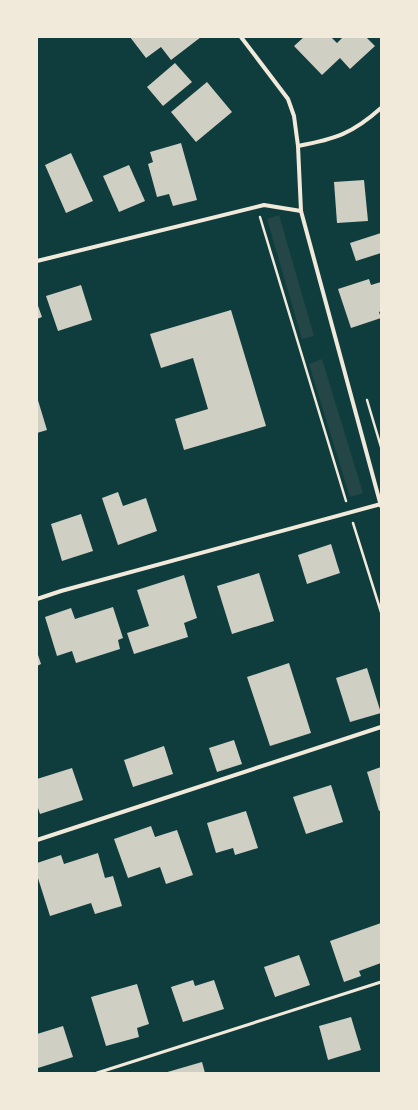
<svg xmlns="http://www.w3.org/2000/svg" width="418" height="1110" viewBox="0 0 418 1110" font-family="Rubik,sans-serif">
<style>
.green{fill:#244646}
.building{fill:#cfcfc3}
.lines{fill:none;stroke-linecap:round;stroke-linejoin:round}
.path{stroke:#f1e9da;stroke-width:2.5}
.service{stroke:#f1e9da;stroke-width:3}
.minor{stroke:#f1e9da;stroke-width:4}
</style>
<rect width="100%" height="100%" fill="#0f3d3e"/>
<!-- green -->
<g class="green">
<path d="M279,215L314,336L302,339L267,219Z"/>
<path d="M322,359L363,493L350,497L309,364Z"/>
</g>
<!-- building -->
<g class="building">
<path d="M130,37H201L171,60L161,47L146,58Z"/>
<path d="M304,37H331L337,43L343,37H366L375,46L350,69L340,58L322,75L294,46Z"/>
<path d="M175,63L192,82L163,106L147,87Z"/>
<path d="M207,82L232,112L196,142L171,112Z"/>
<path d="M181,143L197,200L173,206L169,194L157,197L148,164L153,162L150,152Z"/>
<path d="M71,153L93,201L66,213L45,165Z"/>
<path d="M129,165L145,201L119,212L103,176Z"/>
<path d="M364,180L368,221L337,223L334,182Z"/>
<path d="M381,233V253L356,261L350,243Z"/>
<path d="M369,279L371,285L381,282V311L379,312L381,318L351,328L338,289Z"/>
<path d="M81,285L92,320L58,331L46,296Z"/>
<path d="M37,303L42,317L37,319Z"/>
<path d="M231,310L266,426L184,450L175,419L208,409L193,358L161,368L150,334Z"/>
<path d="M37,397L47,430L37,433Z"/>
<path d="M118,492L123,506L146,498L157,531L118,545L102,498Z"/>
<path d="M81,514L93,551L62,561L51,524Z"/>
<path d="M331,544L340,573L307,584L298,555Z"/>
<path d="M259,573L274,621L232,634L217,586Z"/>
<path d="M184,575L197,618L184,623L188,637L134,654L127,633L149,626L137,590Z"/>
<path d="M113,607L123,638L118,640L120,649L76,663L72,651L57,656L45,617L71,608L75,619Z"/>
<path d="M37,652L41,664L37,666Z"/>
<path d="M289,663L311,733L270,746L247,677Z"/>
<path d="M367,668L381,713L350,722L336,678Z"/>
<path d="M234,740L242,764L217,772L209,748Z"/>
<path d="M164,746L173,774L133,787L124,760Z"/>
<path d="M381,767V810L379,811L367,772Z"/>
<path d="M72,768L83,800L40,814L37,805V779Z"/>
<path d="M331,785L343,822L306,834L293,797Z"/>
<path d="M246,811L258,848L235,855L233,848L216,853L207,823Z"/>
<path d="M151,826L155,837L177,830L193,875L166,884L160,867L128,878L114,839Z"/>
<path d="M98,853L105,878L113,876L122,906L95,914L91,903L50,916L37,875V863L61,855L64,864Z"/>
<path d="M381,923V963L359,971L361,976L344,982L330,941Z"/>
<path d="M299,955L310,985L275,997L264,967Z"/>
<path d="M193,980L195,986L214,980L224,1009L183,1022L171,987Z"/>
<path d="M137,984L149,1024L137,1028L139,1037L106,1046L91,997Z"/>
<path d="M351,1017L361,1050L328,1060L319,1026Z"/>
<path d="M63,1026L73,1057L38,1068L37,1034Z"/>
<path d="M202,1062L205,1073H164Z"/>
</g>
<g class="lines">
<!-- path -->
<g class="path">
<path d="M260,217L346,501"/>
<path d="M367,400L381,447"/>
<path d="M353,523L381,612"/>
</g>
<!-- service -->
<path class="service" d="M97,1073L381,982"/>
<!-- minor -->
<g class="minor">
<path d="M241,37L288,99L294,116L298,146L301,211L381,506"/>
<path d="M298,146C335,139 352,134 381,108"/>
<path d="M37,261L264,205L301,211"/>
<path d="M37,599L61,591L381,504"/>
<path d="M37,840L381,727"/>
</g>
</g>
<!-- border -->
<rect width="418" height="1110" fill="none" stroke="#f1e9da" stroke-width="76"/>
</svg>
